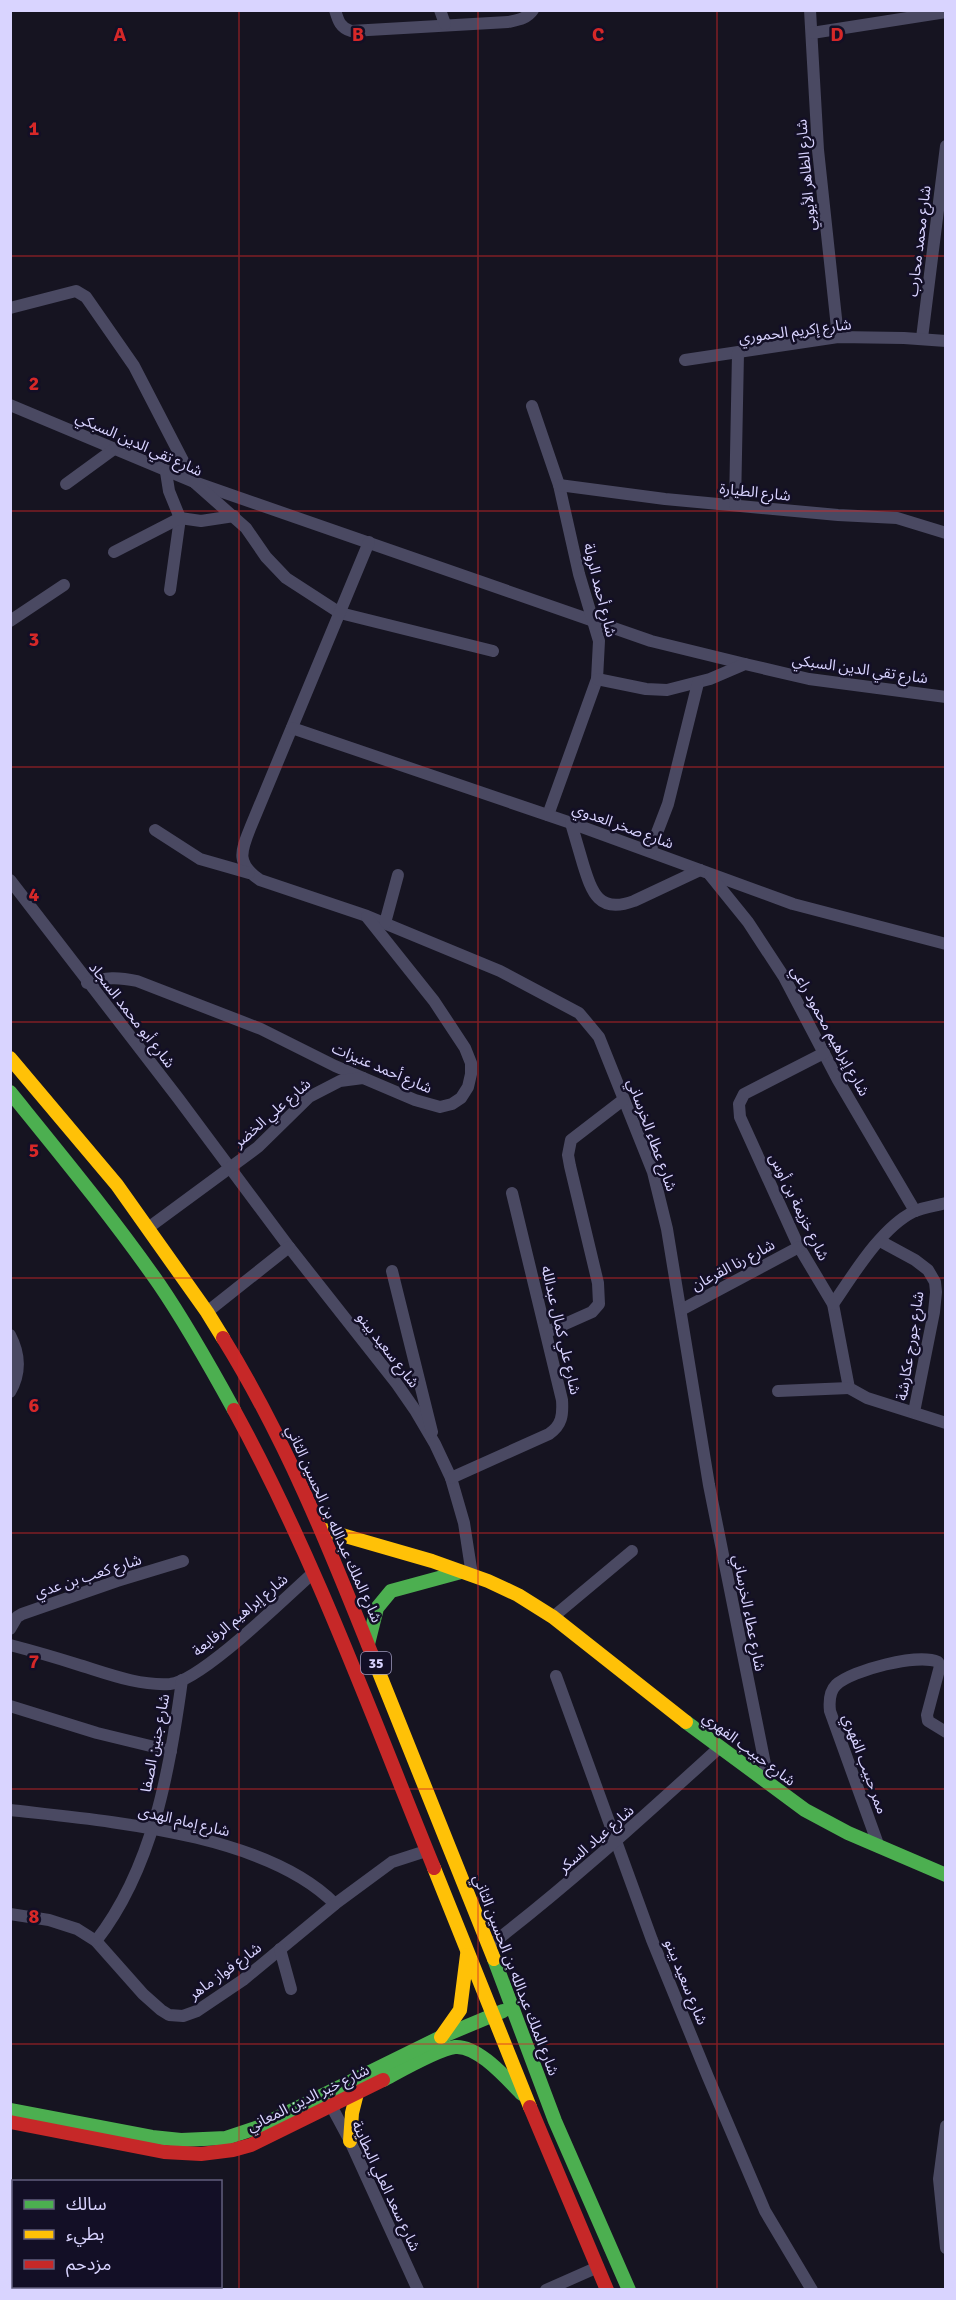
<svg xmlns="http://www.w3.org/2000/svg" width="956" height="2300" viewBox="0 0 956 2300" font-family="Signika,'Noto Sans Arabic',sans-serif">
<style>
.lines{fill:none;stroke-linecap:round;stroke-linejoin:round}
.street{stroke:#4a4962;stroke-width:12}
.fast{stroke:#4caf50;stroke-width:14}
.slow{stroke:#ffc107;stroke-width:14}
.jam{stroke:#c62828;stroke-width:14}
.grid{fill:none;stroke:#d62828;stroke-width:1.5;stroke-opacity:0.55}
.labels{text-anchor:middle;stroke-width:5;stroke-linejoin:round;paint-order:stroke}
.shield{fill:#130f26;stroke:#9e99be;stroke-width:1.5}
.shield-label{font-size:14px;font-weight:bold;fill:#d9d4ff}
.street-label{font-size:15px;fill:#d9d4ff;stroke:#130f26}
.grid-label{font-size:20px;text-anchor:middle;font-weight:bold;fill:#d62828;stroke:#130f26;stroke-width:5;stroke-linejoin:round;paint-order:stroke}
</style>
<rect width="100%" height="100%" fill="#161421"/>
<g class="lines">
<!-- street -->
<g class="street">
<path d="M335,10C338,20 340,28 351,31L508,22C517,20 527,19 533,10"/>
<path d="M440,10L445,24"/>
<path d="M810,10L818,150L838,337"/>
<path d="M812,33L946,12"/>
<path d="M10,308L76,291L86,297L134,366L194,482L651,641L745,664"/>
<path d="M922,338L946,146"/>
<path d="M685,360L838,337L904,338L946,341"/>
<path d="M10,405L194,482L246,528L266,557L286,578L340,613L493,651"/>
<path d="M532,406L559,485L579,574L599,641L597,679L548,815"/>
<path d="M166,472L169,491L180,518L170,590"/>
<path d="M66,484L114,449"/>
<path d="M559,485L665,499L838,515L897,518L946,533"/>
<path d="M735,505L738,353"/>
<path d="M369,542L251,826C241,851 235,863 260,880L367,916L500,971L579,1013L599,1037L653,1172L667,1229L709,1485L769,1784"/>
<path d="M114,552L180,518L201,521L234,516"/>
<path d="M10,621L64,585"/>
<path d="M597,679L646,689L667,690L710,679L745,664L809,679L946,697"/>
<path d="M292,728L571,823L793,904L946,944"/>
<path d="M571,823C575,837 579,850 583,864C592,893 599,914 634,901L700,870"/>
<path d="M155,830L200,859L249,873"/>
<path d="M650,851L668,804L698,683"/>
<path d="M710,875L748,922L784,977L838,1080L915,1211"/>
<path d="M10,880L178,1098L289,1247L397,1384L415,1410L435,1444L451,1478L464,1523L472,1575"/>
<path d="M385,923L398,875"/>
<path d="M87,983C106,977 118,977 137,981L261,1029L335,1066L415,1100L440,1107L452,1104L461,1098L468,1087L471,1074V1063L465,1048L434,1001L367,917"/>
<path d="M824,1053L744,1094L739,1104L740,1117L799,1247L833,1304L849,1388L867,1398L946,1423"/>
<path d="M148,1228L258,1147L309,1097L340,1081L363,1078"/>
<path d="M880,1241L915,1260L928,1270L935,1282L936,1292L934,1312L914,1412"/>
<path d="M392,1271L432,1432"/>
<path d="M833,1304C853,1275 881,1228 913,1212C923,1207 935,1206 946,1203"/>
<path d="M681,1310L799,1247"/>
<path d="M207,1312L289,1247"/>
<path d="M547,1332L592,1312L599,1304L598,1283L570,1166L568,1155L571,1140L623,1100"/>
<path d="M10,1335C20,1354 21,1373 10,1392"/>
<path d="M778,1391L849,1388"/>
<path d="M451,1478L549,1434C562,1425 563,1415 562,1400L512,1193"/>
<path d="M553,1617L632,1551"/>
<path d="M10,1629L17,1617L22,1614L117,1581L183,1561"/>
<path d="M10,1645C33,1651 54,1657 76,1664C106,1673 138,1686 170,1684C201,1681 286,1597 313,1573"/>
<path d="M556,1676L652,1940L708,2077L765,2211L812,2290"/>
<path d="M10,1706L97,1733L171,1751"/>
<path d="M10,1810C106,1821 265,1833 335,1904"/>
<path d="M879,1847L830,1711C829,1702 829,1692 836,1685C852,1670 918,1653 938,1662L940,1666L927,1715L928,1721L946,1732"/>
<path d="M10,1914L49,1920L77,1929L96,1941L143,1994L161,2010L169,2015L183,2016L197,2011L243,1980L335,1904L392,1862L426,1851"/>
<path d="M96,1941C153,1868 170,1769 182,1680"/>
<path d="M489,1946C570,1884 644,1816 719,1748"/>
<path d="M280,1949L291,1989"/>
<path d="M327,2098L350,2141L418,2290"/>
<path d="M946,2126L939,2179L946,2248"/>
<path d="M10,2246H14"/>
<path d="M546,2290L598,2267"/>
</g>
<!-- fast -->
<g class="fast">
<path d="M10,1092C61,1155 113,1218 159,1284C187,1325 211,1368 234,1410"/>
<path d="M368,1644L377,1608L391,1591L461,1572"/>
<path d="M686,1722L805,1810L848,1833L946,1875"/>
<path d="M494,1959L555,2121L629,2290"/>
<path d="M383,2080C400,2071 438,2049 455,2047C478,2045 507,2079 522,2094"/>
<path d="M10,2110L152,2137L181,2140L226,2138L256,2128L441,2037L503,2011"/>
</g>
<!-- slow -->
<g class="slow">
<path d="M10,1058L117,1185L207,1312L223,1338"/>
<path d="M321,1529L432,1561L488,1581L518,1595L553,1617L686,1722"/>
<path d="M372,1655L494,1959"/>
<path d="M434,1868L530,2107"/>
<path d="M441,2037L460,2010L467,1955"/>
<path d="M350,2141L352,2113L357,2093"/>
</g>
<!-- jam -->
<g class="jam">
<path d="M223,1338C285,1438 329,1547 372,1655"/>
<path d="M234,1410C314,1556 371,1714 434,1868"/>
<path d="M530,2107L607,2290"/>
<path d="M10,2122L164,2152L201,2154L233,2150L251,2145L383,2080"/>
</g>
</g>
<!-- grid -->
<path class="grid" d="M239,10V2290M478,10V2290M717,10V2290M10,256H946M10,511H946M10,767H946M10,1022H946M10,1278H946M10,1533H946M10,1789H946M10,2044H946"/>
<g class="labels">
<!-- shield labels -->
<rect class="shield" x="361" y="1652" width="30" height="22" rx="4.5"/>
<g class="shield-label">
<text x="376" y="1668">35</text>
</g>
<!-- street labels -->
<g class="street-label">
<text transform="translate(806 175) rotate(-95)" y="5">شارع الظاهر الأيوبي</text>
<text transform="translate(919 241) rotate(-83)" y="5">شارع محمد محارب</text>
<text transform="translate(795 331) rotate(-7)" y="5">شارع إكريم الحموري</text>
<text transform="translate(139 444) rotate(24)" y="5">شارع تقي الدين السبكي</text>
<text transform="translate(755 492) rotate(6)" y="5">شارع الطيارة</text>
<text transform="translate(600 590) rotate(76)" y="5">شارع أحمد الرولة</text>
<text transform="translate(860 669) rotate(8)" y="5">شارع تقي الدين السبكي</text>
<text transform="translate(623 826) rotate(20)" y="5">شارع صخر العدوي</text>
<text transform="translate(132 1015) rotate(52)" y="5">شارع أبو محمد السجاد</text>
<text transform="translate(830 1031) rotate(61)" y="5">شارع إبراهيم محمود راعي</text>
<text transform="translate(382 1068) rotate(23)" y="5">شارع أحمد عنيزات</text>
<text transform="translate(272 1113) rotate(-41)" y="5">شارع علي الخضر</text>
<text transform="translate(652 1135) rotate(70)" y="5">شارع عطاء الخرساني</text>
<text transform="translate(799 1207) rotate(64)" y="5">شارع خزيمة بن أوس</text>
<text transform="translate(733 1265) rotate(-28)" y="5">شارع رنا القرعان</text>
<text transform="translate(561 1330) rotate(77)" y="5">شارع علي كمال عبدالله</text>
<text transform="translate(910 1346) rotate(-81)" y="5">شارع جورج عكارشة</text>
<text transform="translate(388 1350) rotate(52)" y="5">شارع سعيد بينو</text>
<text transform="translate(334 1524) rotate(66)" y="5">شارع الملك عبدالله بن الحسين الثاني</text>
<text transform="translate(88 1576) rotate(-18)" y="5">شارع كعب بن عدي</text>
<text transform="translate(749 1613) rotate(79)" y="5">شارع عطاء الخرساني</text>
<text transform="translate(240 1615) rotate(-40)" y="5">شارع إبراهيم الرفايعة</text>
<text transform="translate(155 1743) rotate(-79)" y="5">شارع جنين الصفا</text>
<text transform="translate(749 1749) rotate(37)" y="5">شارع حبيب الفهري</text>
<text transform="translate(865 1764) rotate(70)" y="5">ممر حبيب الفهري</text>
<text transform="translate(184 1821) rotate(13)" y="5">شارع إمام الهدى</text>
<text transform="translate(596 1839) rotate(-41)" y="5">شارع عياد السكر</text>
<text transform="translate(225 1971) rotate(-36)" y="5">شارع فواز ماهر</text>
<text transform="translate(516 1975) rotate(69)" y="5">شارع الملك عبدالله بن الحسين الثاني</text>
<text transform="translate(686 1982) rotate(68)" y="5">شارع سعيد بينو</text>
<text transform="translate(308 2098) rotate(-26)" y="5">شارع خير الدين المعاني</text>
<text transform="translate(386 2186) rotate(65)" y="5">شارع سعد العلي البطاينة</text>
</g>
</g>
<g class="grid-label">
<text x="120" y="41">A</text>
<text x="358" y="41">B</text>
<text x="598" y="41">C</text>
<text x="837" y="41">D</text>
<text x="34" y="135">1</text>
<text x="34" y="390">2</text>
<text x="34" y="646">3</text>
<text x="34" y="901">4</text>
<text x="34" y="1157">5</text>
<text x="34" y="1412">6</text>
<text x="34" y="1668">7</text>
<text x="34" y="1923">8</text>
</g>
<!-- border -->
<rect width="956" height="2300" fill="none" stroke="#d9d4ff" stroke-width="24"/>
<!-- legend -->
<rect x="12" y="2180" width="210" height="108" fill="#130f26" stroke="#625e7d" stroke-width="1.5"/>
<rect x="24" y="2200" width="30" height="9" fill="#4caf50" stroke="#625e7d" stroke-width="1.5"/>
<text x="66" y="2210" font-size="18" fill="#d9d4ff">سالك</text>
<rect x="24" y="2230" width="30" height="9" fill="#ffc107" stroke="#625e7d" stroke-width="1.5"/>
<text x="66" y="2240" font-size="18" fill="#d9d4ff">بطيء</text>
<rect x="24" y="2260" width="30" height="9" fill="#c62828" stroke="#625e7d" stroke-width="1.5"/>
<text x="66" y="2270" font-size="18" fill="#d9d4ff">مزدحم</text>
</svg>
